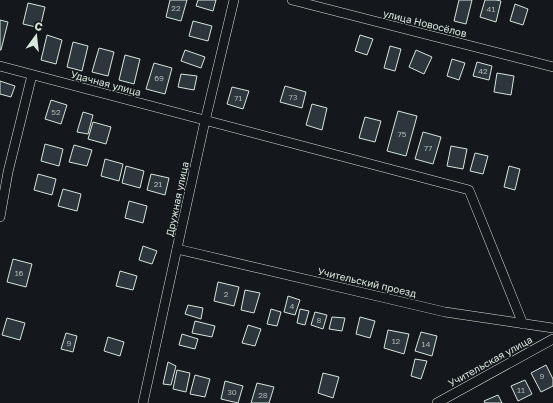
<svg xmlns="http://www.w3.org/2000/svg" width="553" height="403" viewBox="0 0 553 403" font-family="'Golos Text',sans-serif">
<style>
.building{fill:#2c363c;stroke:#d8e6dc}
.lines{fill:none;stroke-linecap:round;stroke-linejoin:round}
.street-casing{stroke:#d8e6dc;stroke-width:10}
.street{stroke:#14181c;stroke-width:9}
.labels{text-anchor:middle;stroke-width:3;stroke-linejoin:round;paint-order:stroke}
.number-label{font-size:8px;fill:#adbab4}
.street-label{font-size:10px;fill:#d8e6dc;stroke:#14181c}
</style>
<rect width="100%" height="100%" fill="#14181c"/>
<!-- building -->
<g class="building">
<path d="M170,0H187L181,21L166,17Z"/>
<path d="M198,0H216L213,11L196,6Z"/>
<path d="M459,0H472L466,24L454,21Z"/>
<path d="M485,0H496L501,1L496,22L480,17Z"/>
<path d="M28,3L45,7L40,28L23,24Z"/>
<path d="M515,4L528,9L523,25L510,21Z"/>
<path d="M0,20L8,22L1,50H0Z"/>
<path d="M193,21L212,26L208,41L189,36Z"/>
<path d="M47,35L62,40L56,64L41,60Z"/>
<path d="M360,35L373,39L367,55L355,51Z"/>
<path d="M73,42L88,46L82,71L67,67Z"/>
<path d="M390,46L401,49L395,71L384,68Z"/>
<path d="M99,48L114,52L108,76L92,72Z"/>
<path d="M185,50L205,57L201,68L181,61Z"/>
<path d="M416,50L432,57L424,74L409,67Z"/>
<path d="M125,55L140,59L134,84L119,80Z"/>
<path d="M452,59L465,63L459,80L447,76Z"/>
<path d="M477,62L492,66L489,80L473,76Z"/>
<path d="M154,63L172,68L165,94L146,89Z"/>
<path d="M497,73L514,76L511,95L494,92Z"/>
<path d="M181,74L197,76L194,90L178,87Z"/>
<path d="M0,81L15,86L11,97L0,94Z"/>
<path d="M285,86L306,92L302,108L280,102Z"/>
<path d="M232,87L249,91L243,109L227,104Z"/>
<path d="M51,100L67,105L61,124L45,119Z"/>
<path d="M312,104L327,108L322,130L306,125Z"/>
<path d="M398,111L417,116L406,156L387,151Z"/>
<path d="M83,112L93,115L88,134L77,132Z"/>
<path d="M365,117L381,121L375,142L359,138Z"/>
<path d="M93,122L111,127L106,144L88,139Z"/>
<path d="M423,132L441,137L433,164L415,159Z"/>
<path d="M45,144L63,149L59,166L41,161Z"/>
<path d="M74,145L92,150L87,166L69,162Z"/>
<path d="M451,146L467,149L463,169L447,166Z"/>
<path d="M475,153L488,156L483,174L470,171Z"/>
<path d="M105,159L123,164L119,181L101,176Z"/>
<path d="M126,166L144,171L140,188L122,183Z"/>
<path d="M509,166L520,169L515,190L504,187Z"/>
<path d="M38,174L56,179L52,195L34,190Z"/>
<path d="M151,174L169,178L165,195L147,190Z"/>
<path d="M63,189L81,194L77,211L58,206Z"/>
<path d="M129,201L147,206L143,223L125,218Z"/>
<path d="M143,246L157,251L152,264L139,260Z"/>
<path d="M13,259L32,264L26,287L7,282Z"/>
<path d="M120,271L137,276L133,290L116,286Z"/>
<path d="M218,282L239,287L234,306L214,301Z"/>
<path d="M245,290L260,293L254,313L241,310Z"/>
<path d="M288,296L300,300L295,315L284,312Z"/>
<path d="M188,305L203,308L201,319L185,314Z"/>
<path d="M271,309L281,312L277,326L267,324Z"/>
<path d="M300,309L309,311L305,325L297,323Z"/>
<path d="M315,312L327,315L323,329L311,325Z"/>
<path d="M332,317L345,318L342,331L329,329Z"/>
<path d="M360,317L375,321L370,338L356,334Z"/>
<path d="M7,318L25,323L20,340L2,335Z"/>
<path d="M195,321L215,326L212,337L192,333Z"/>
<path d="M248,325L261,329L255,346L242,343Z"/>
<path d="M388,330L409,334L404,354L384,348Z"/>
<path d="M421,332L437,336L432,356L415,351Z"/>
<path d="M66,333L77,336L73,352L61,349Z"/>
<path d="M182,334L198,339L195,349L179,345Z"/>
<path d="M108,337L124,342L120,356L104,351Z"/>
<path d="M415,359L427,361L421,379L411,376Z"/>
<path d="M168,362L176,366L171,385L163,384Z"/>
<path d="M546,365L553,379V386L541,392L531,373Z"/>
<path d="M177,370L190,373L186,392L173,389Z"/>
<path d="M323,373L339,377L333,398L318,393Z"/>
<path d="M195,375L210,379L205,397L190,394Z"/>
<path d="M525,380L532,394L518,401L511,386Z"/>
<path d="M225,381L243,386L238,403L221,399Z"/>
<path d="M257,383L274,387L269,403H251Z"/>
<path d="M498,395L502,403H485L484,401Z"/>
</g>
<g class="lines">
<defs>
<g id="street">
<path d="M292,0L553,67"/>
<path d="M0,66L469,190L523,324"/>
<path d="M0,217L8,172L32,75"/>
<path d="M177,249L445,312L553,328"/>
<path d="M143,403L205,121L234,0"/>
<path d="M437,403L553,339"/>
</g>
</defs>
<!-- street casing -->
<use href="#street" class="street-casing"/>
<!-- street -->
<use href="#street" class="street"/>
</g>
<g class="labels">
<!-- number labels -->
<g class="number-label">
<text x="176" y="11">22</text>
<text x="491" y="12">41</text>
<text x="483" y="74">42</text>
<text x="159" y="81">69</text>
<text x="293" y="100">73</text>
<text x="238" y="101">71</text>
<text x="56" y="115">52</text>
<text x="402" y="137">75</text>
<text x="428" y="151">77</text>
<text x="158" y="187">21</text>
<text x="19" y="276">16</text>
<text x="226" y="297">2</text>
<text x="292" y="309">4</text>
<text x="319" y="323">8</text>
<text x="396" y="344">12</text>
<text x="69" y="346">9</text>
<text x="426" y="347">14</text>
<text x="542" y="379">9</text>
<text x="521" y="393">11</text>
<text x="232" y="395">30</text>
<text x="263" y="398">28</text>
</g>
<!-- street labels -->
<g class="street-label">
<text transform="translate(425 23) rotate(14)" y="4">улица Новосёлов</text>
<text transform="translate(106 83) rotate(15)" y="4">Удачная улица</text>
<text transform="translate(177 199) rotate(-78)" y="4">Дружная улица</text>
<text transform="translate(367 282) rotate(13)" y="4">Учительский проезд</text>
<text transform="translate(490 361) rotate(-29)" y="4">Учительская улица</text>
</g>
</g>
<!-- north arrow -->
<g transform="translate(36 36) rotate(15)" stroke="#14181c" stroke-width="3" paint-order="stroke">
<path d="M0-3L7 15L0 10L-7 15Z" fill="#d8e6dc"/>
<text y="-6" font-size="11" font-weight="bold" text-anchor="middle" fill="#d8e6dc">С</text>
</g>
</svg>
